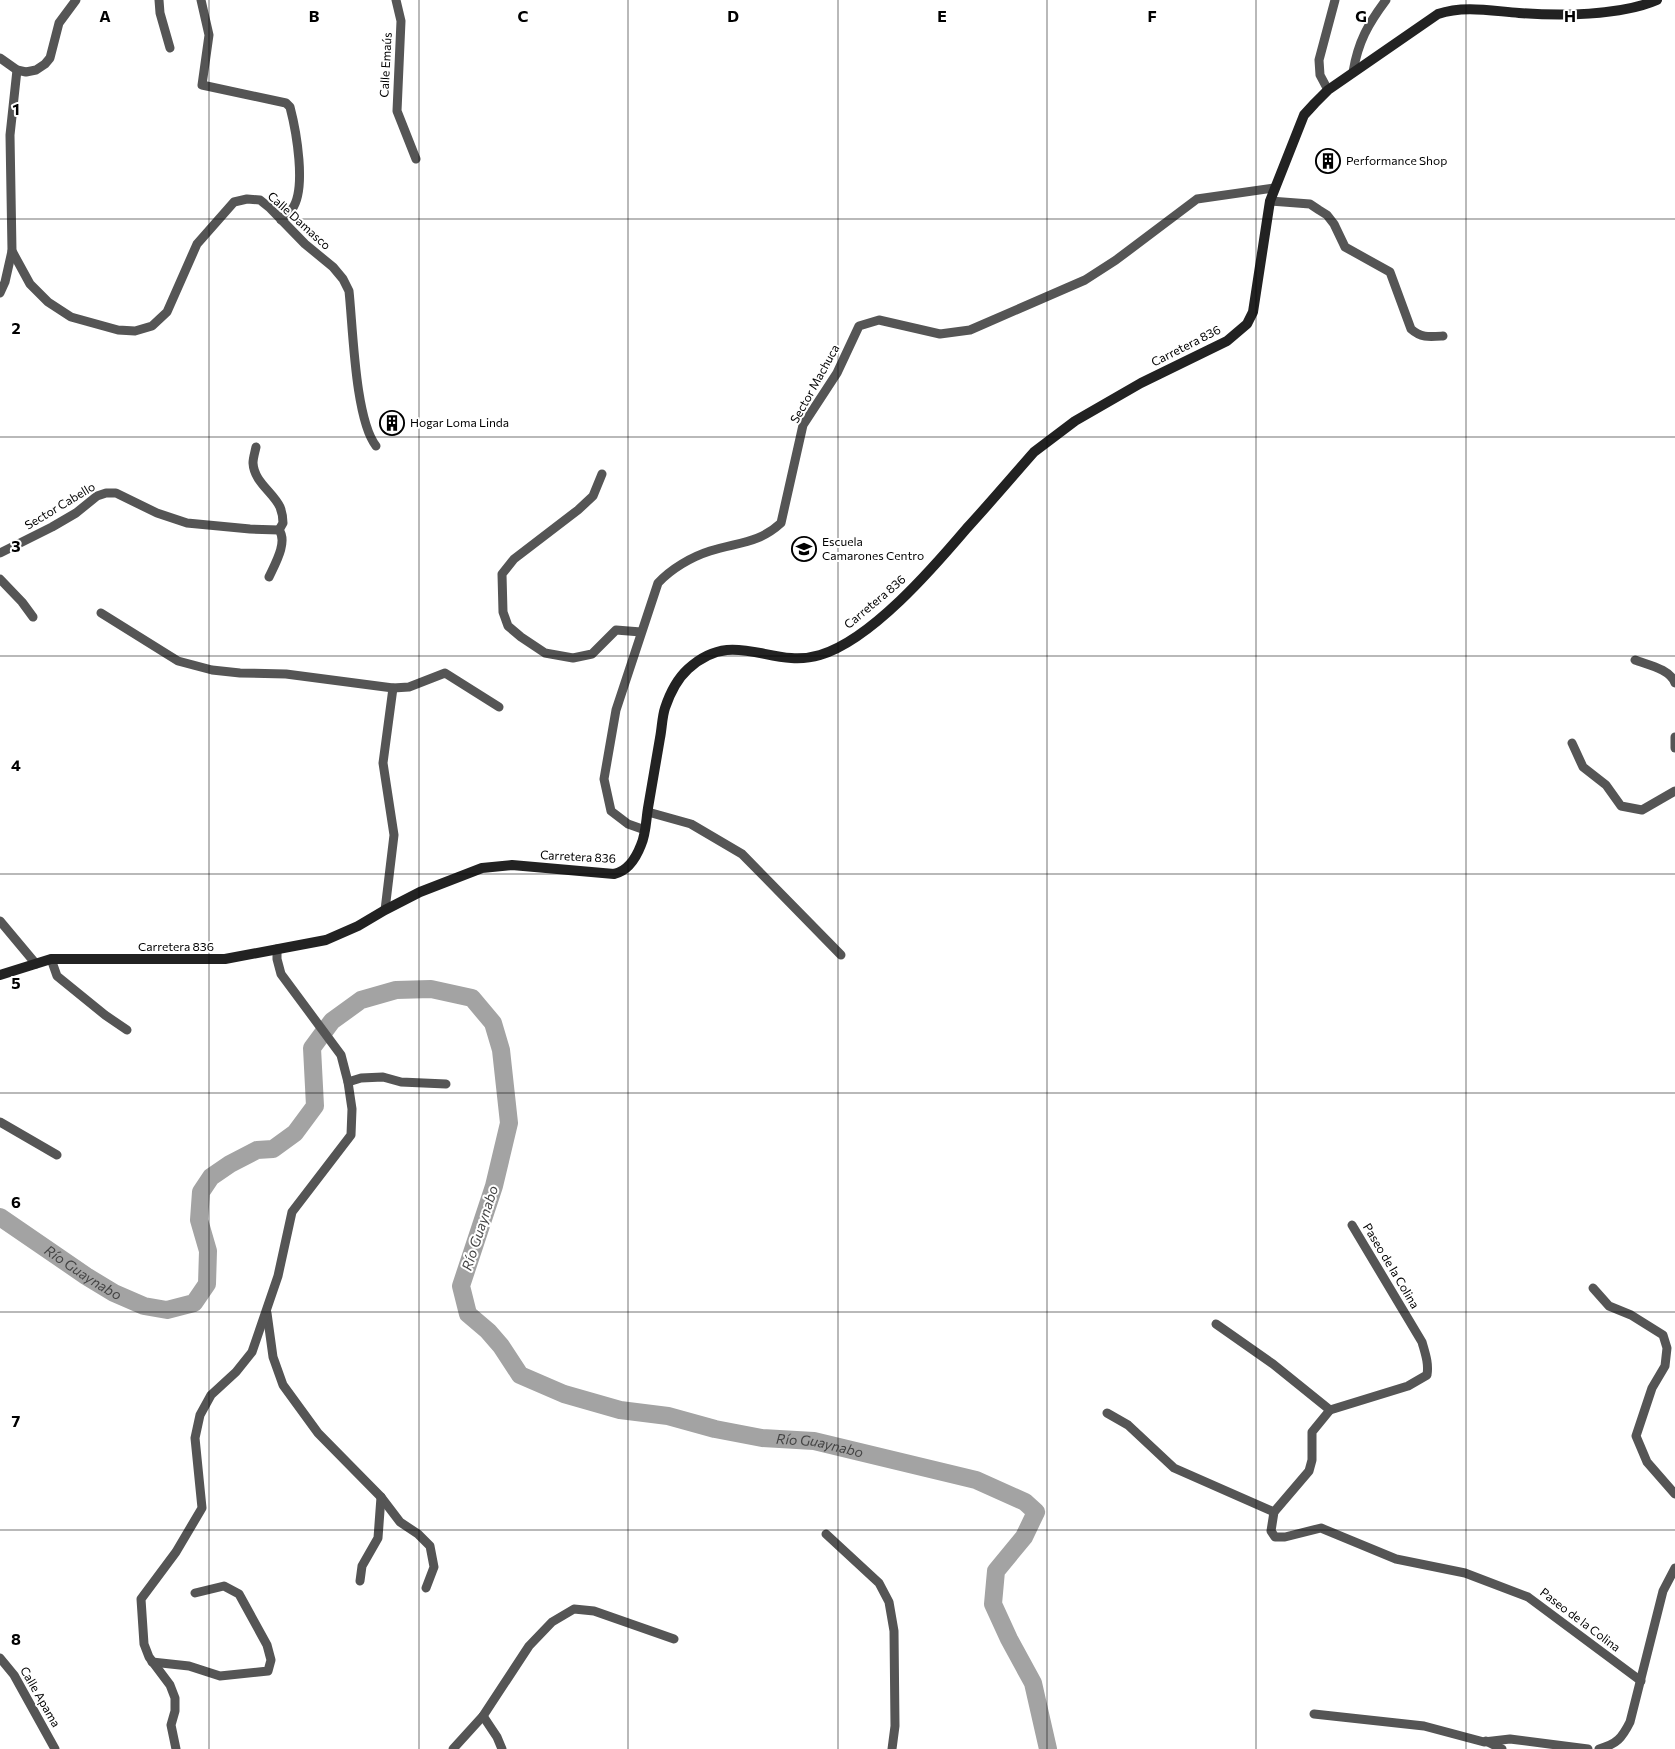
<svg xmlns="http://www.w3.org/2000/svg" width="1675" height="1749" viewBox="0 0 1675 1749" font-family="Commissioner,sans-serif">
<style>
.lines{fill:none;stroke-linecap:round;stroke-linejoin:round}
.river{stroke:#a3a3a3;stroke-width:18}
.street{stroke:#555;stroke-width:9}
.secondary{stroke:#222;stroke-width:10}
.grid{fill:none;stroke:#000;stroke-width:1;stroke-opacity:0.55}
.labels{text-anchor:middle;stroke-width:4;stroke-linejoin:round;paint-order:stroke}
.street-label{font-size:12px;fill:#000;stroke:#fff}
.poi-label{font-size:12px;fill:#000;stroke:#fff;text-anchor:start}
.water-label{font-size:14px;font-style:italic;fill:#444;stroke:#fff}
.grid-label{font-size:16px;text-anchor:middle;font-weight:bold;fill:#000;stroke:#fff;stroke-width:4;stroke-linejoin:round;paint-order:stroke}
</style>
<rect width="100%" height="100%" fill="#fff"/>
<g class="lines">
<!-- river -->
<path class="river" id="s1" d="M0,1217L86,1276L114,1293L144,1306L167,1310L194,1303L207,1284L208,1251L199,1220L201,1192L211,1177L230,1164L257,1150L273,1149L295,1133L315,1106L312,1048L332,1021L361,1000L396,990L431,989L472,998L493,1023L501,1050L509,1123L494,1186L461,1286L468,1314L488,1331L501,1346L520,1375L564,1394L620,1410L668,1416L715,1429L762,1438L814,1441L976,1480L1025,1502L1036,1512L1024,1537L996,1571L993,1604L1009,1639L1033,1683L1048,1749"/>
<!-- street -->
<g class="street">
<path d="M159,0L160,13L170,48"/>
<path d="M201,0L209,35L202,85L286,103L290,107C296,130 307,189 292,209C289,213 284,216 281,220"/>
<path d="M396,0L401,21L397,111L416,159"/>
<path d="M0,58L17,70L26,72L36,70L45,64L50,58L59,23L76,0"/>
<path d="M17,70L10,135L12,251L30,284L48,302L71,317L118,330L135,331L152,326L167,312L197,244L234,202L247,199L260,200L270,208L305,244L333,267L343,279L349,291C353,328 355,419 376,446"/>
<path d="M1353,72C1358,42 1368,24 1386,0"/>
<path d="M1328,90L1320,75L1319,60L1335,0"/>
<path d="M1270,201L1310,204L1319,210L1327,215L1334,224L1345,247L1390,272L1411,329C1421,338 1429,337 1443,336"/>
<path d="M0,293L5,282L12,251"/>
<path d="M256,447C255,452 253,458 253,463C254,482 273,492 280,507C282,512 283,518 283,523L279,530"/>
<path d="M602,474L593,496L578,510L514,559L502,574L503,612L508,626L521,637L545,653L573,658L592,654L616,630L641,632"/>
<path d="M0,553L52,527L76,513L97,496L106,493H116L157,513L187,523L250,529L279,530C288,542 275,564 269,577"/>
<path d="M0,579L22,602L33,617"/>
<path d="M101,613L178,661L212,670L240,673L286,674L393,688L409,687L445,673L499,707"/>
<path d="M1635,660C1648,665 1670,669 1675,683"/>
<path d="M1675,737V748"/>
<path d="M1572,743L1583,767L1606,785L1621,806L1642,810L1675,791"/>
<path d="M648,812L691,824L742,854L841,955"/>
<path d="M645,830L628,824L611,811L604,779L616,710L658,583C671,569 691,557 710,551C738,542 758,544 781,523L803,425L837,373L859,326L879,320L940,334L970,330L1085,280L1116,260L1197,199L1274,188"/>
<path d="M385,910L394,835L383,763L393,688"/>
<path d="M0,921L36,964"/>
<path d="M51,959L57,976L105,1015L127,1030"/>
<path d="M348,1082L361,1078L383,1077L401,1082L446,1084"/>
<path d="M0,1122L57,1155"/>
<path d="M1352,1225L1422,1342C1425,1353 1429,1363 1427,1375L1408,1386L1330,1410L1312,1432V1460L1309,1471L1274,1512L1271,1531L1275,1537H1285L1321,1528L1396,1559L1465,1573L1528,1597L1641,1681"/>
<path d="M1593,1288L1609,1306L1631,1315L1663,1335L1667,1348L1665,1366L1652,1388L1636,1436L1647,1462L1675,1494"/>
<path d="M267,1313L273,1357L283,1385L318,1433L381,1497L400,1522L418,1534L430,1546L434,1567L426,1588"/>
<path d="M1216,1324L1273,1364L1330,1410"/>
<path d="M1107,1413L1128,1425L1174,1468L1274,1512"/>
<path d="M826,1534L879,1583L889,1602L894,1631L895,1726L892,1749"/>
<path d="M360,1581L362,1566L378,1538L381,1497"/>
<path d="M0,1658L14,1675L55,1749"/>
<path d="M152,1662L189,1666L220,1676L268,1671L271,1660L267,1645L239,1594L224,1586L195,1593"/>
<path d="M1314,1714L1424,1726L1484,1742L1510,1739L1588,1749"/>
<path d="M483,1716L497,1737L502,1749"/>
<path d="M1486,1741L1502,1749"/>
<path d="M176,1749L171,1725L175,1711V1698L170,1685L149,1657L144,1644L141,1599L176,1552L202,1508L195,1438L200,1415L211,1395L236,1372L252,1352L278,1276L292,1212L351,1135L352,1109L348,1082L341,1055L281,974L277,959V949"/>
<path d="M453,1749L483,1716L529,1646L552,1622L574,1609L594,1611L674,1639"/>
<path d="M1599,1749C1617,1744 1622,1738 1630,1722L1663,1591L1675,1568"/>
</g>
<!-- secondary -->
<path class="secondary" d="M0,975L51,959H225L326,940L358,926L385,910L420,892L482,868L512,865L614,874C628,871 636,858 641,845C646,834 646,820 648,808C652,785 656,761 660,738C662,728 662,717 665,708C670,693 676,680 688,669C734,626 771,670 820,655C871,640 933,568 967,528C990,503 1012,477 1034,452L1075,421L1141,383L1227,341L1247,324L1253,312L1270,201L1304,115L1315,103L1328,90L1438,14C1464,5 1492,11 1519,13C1559,16 1620,16 1657,0"/>
</g>
<!-- grid -->
<path class="grid" d="M209,0V1749M419,0V1749M628,0V1749M838,0V1749M1047,0V1749M1256,0V1749M1466,0V1749M0,219H1675M0,437H1675M0,656H1675M0,874H1675M0,1093H1675M0,1312H1675M0,1530H1675"/>
<!-- icons -->
<defs>
<symbol id="building-ring" viewBox="-11 -11 22 22"><circle r="9.5" fill="#fff" stroke="#000" stroke-width="1.5"/><path d="M-4-6H4V6H1V3H-1V6H-4ZM-2.5-4.3h1.7v1.8h-1.7ZM.8-4.3h1.7v1.8H.8ZM-2.5-1h1.7V.8h-1.7ZM.8-1h1.7V.8H.8Z" fill="#000"/></symbol>
<symbol id="school-ring" viewBox="-11 -11 22 22"><circle r="9.5" fill="#fff" stroke="#000" stroke-width="1.5"/><path d="M0-5L7-2L0 1L-7-2ZM-4 1L0 2.5L4 1V4Q0 6-4 4Z" fill="#000"/></symbol>
</defs>
<g fill-rule="evenodd">
<use href="#building-ring" x="1314" y="147" width="28" height="28"/>
<use href="#building-ring" x="378" y="409" width="28" height="28"/>
<use href="#school-ring" x="790" y="535" width="28" height="28"/>
</g>
<g class="labels">
<!-- street labels -->
<g class="street-label">
<text transform="translate(386 65) rotate(-87)" y="4">Calle Emaús</text>
<text transform="translate(299 221) rotate(42)" y="4">Calle Damasco</text>
<text transform="translate(1186 346) rotate(-27)" y="4">Carretera 836</text>
<text transform="translate(815 384) rotate(-61)" y="4">Sector Machuca</text>
<text transform="translate(60 506) rotate(-31)" y="4">Sector Cabello</text>
<text transform="translate(875 602) rotate(-40)" y="4">Carretera 836</text>
<text transform="translate(578 857) rotate(3)" y="4">Carretera 836</text>
<text x="176" y="951">Carretera 836</text>
<text transform="translate(1391 1266) rotate(59)" y="4">Paseo de la Colina</text>
<text transform="translate(1580 1620) rotate(37)" y="4">Paseo de la Colina</text>
<text transform="translate(40 1697) rotate(60)" y="4">Calle Apama</text>
</g>
<!-- poi labels -->
<g class="poi-label">
<text x="1346" y="165">Performance Shop</text>
<text x="410" y="427">Hogar Loma Linda</text>
<text x="822" y="546">Escuela<tspan x="822" dy="14">Camarones Centro</tspan></text>
</g>
<!-- water labels -->
<g class="water-label">
<text transform="translate(480 1228) rotate(-72)" y="5">Río Guaynabo</text>
<text dy="5" stroke="none"><textPath href="#s1" startOffset="100">Río Guaynabo</textPath></text>
<text dy="5" stroke="none"><textPath href="#s1" startOffset="1450">Río Guaynabo</textPath></text>
</g>
</g>
<g class="grid-label">
<text x="105" y="22">A</text>
<text x="314" y="22">B</text>
<text x="523" y="22">C</text>
<text x="733" y="22">D</text>
<text x="942" y="22">E</text>
<text x="1152" y="22">F</text>
<text x="1361" y="22">G</text>
<text x="1570" y="22">H</text>
<text x="16" y="115">1</text>
<text x="16" y="334">2</text>
<text x="16" y="552">3</text>
<text x="16" y="771">4</text>
<text x="16" y="989">5</text>
<text x="16" y="1208">6</text>
<text x="16" y="1427">7</text>
<text x="16" y="1645">8</text>
</g>
</svg>
